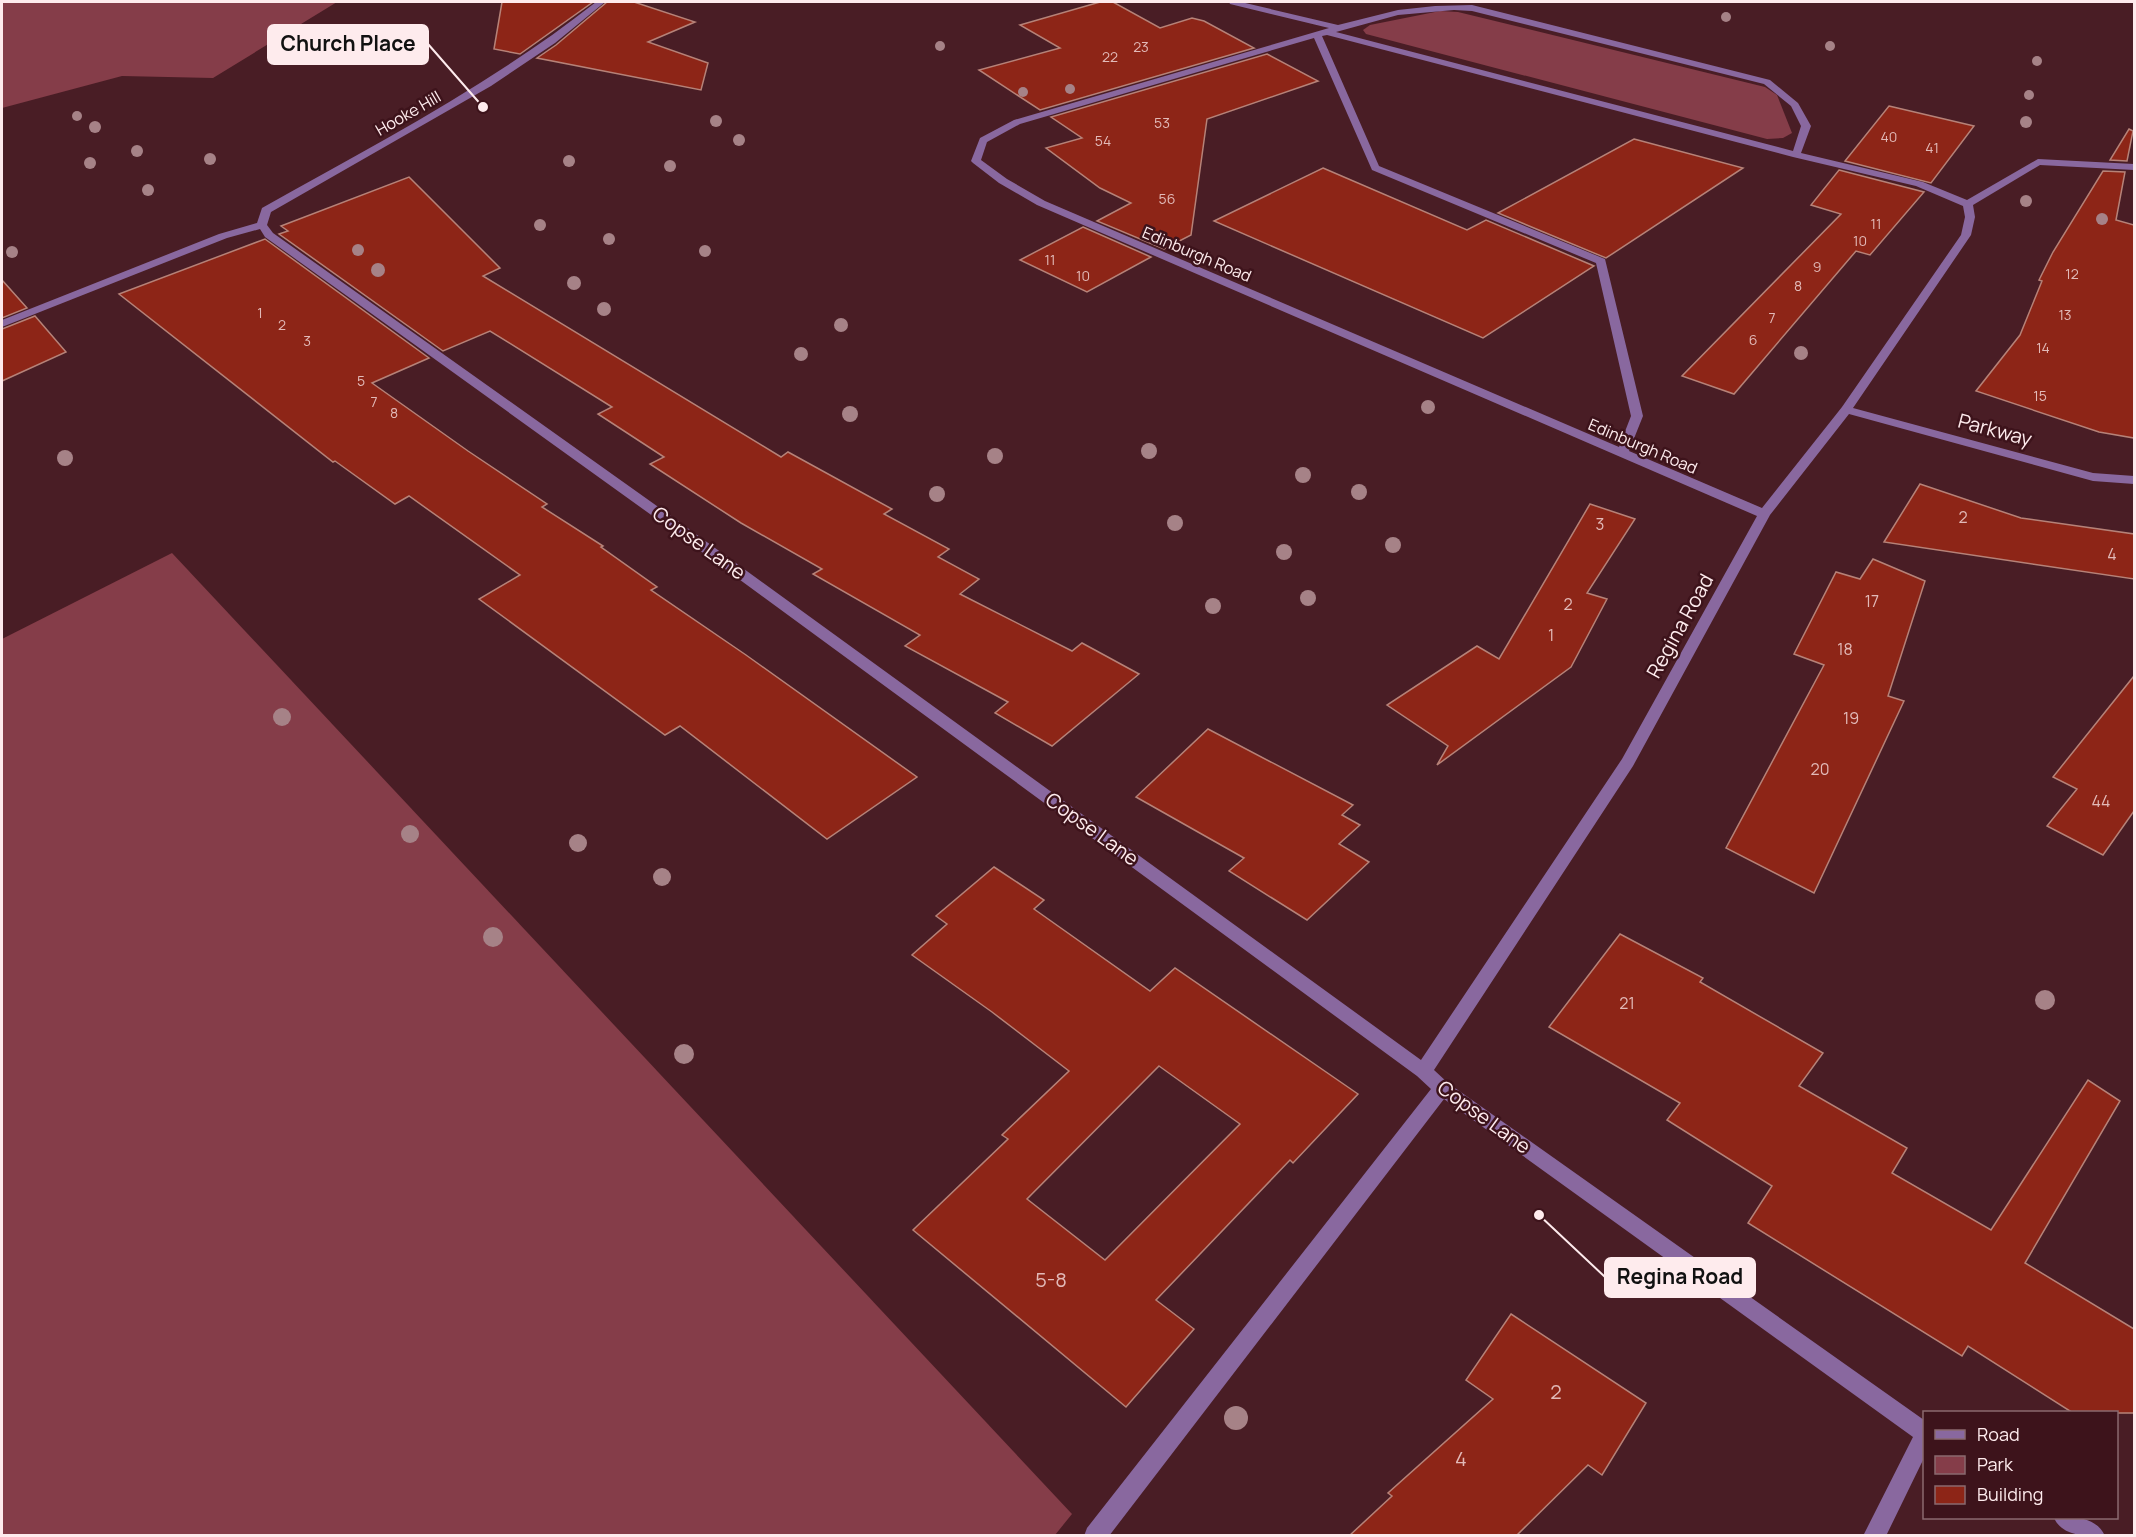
<svg xmlns="http://www.w3.org/2000/svg" width="2136" height="1537" viewBox="0 0 2136 1537" font-family="Manrope,sans-serif">
<style>
.green{fill:#853d49}
.building{fill:#8d2517;stroke:#b68278;stroke-width:1.5;fill-rule:evenodd}
.lines{fill:none;stroke-linecap:round;stroke-linejoin:round}
.minor{fill:#89689f;fill-rule:evenodd}
.tree{fill:#a68287}
.labels{text-anchor:middle;stroke-width:5;stroke-linejoin:round;paint-order:stroke}
.far-number-label{font-size:14px;fill:#e2bab8}
.far-street-label{font-size:16px;fill:#feebed;stroke:#3d131b}
.number-label{font-size:16px;fill:#e2bab8}
.street-label{font-size:20px;fill:#feebed;stroke:#3d131b}
.near-number-label{font-size:20px;fill:#e2bab8}
.leader{fill:none;stroke:#feebed;stroke-width:2}
.callout-dot{fill:#feebed;stroke:#3d131b;stroke-width:2}
.callout{fill:#feebed;stroke:#feebed;stroke-width:2}
.callout-label{font-size:21px;text-anchor:middle;font-weight:bold;fill:#111}
</style>
<rect width="100%" height="100%" fill="#491d25"/>
<!-- green -->
<g class="green">
<path d="M2,2H337L213,78L122,76L2,108Z"/>
<path d="M1440,11L1458,12L1765,87L1777,95L1792,133L1783,138L1767,139L1366,34L1363,30L1370,25Z"/>
<path d="M172,553L1072,1514L1055,1535H2V639Z"/>
</g>
<!-- building -->
<g class="building">
<path d="M502,2H593L520,54L494,49Z"/>
<path d="M607,2H634L695,22L648,42L708,63L701,90L537,58L556,45Z"/>
<path d="M1100,2H1113L1160,28L1192,18L1204,21L1254,48L1040,110L979,70L1060,48L1020,25Z"/>
<path d="M1267,54L1318,81L1207,119L1191,235L1164,249L1097,221L1131,203L1100,188L1046,148L1082,138L1051,117Z"/>
<path d="M1889,106L1974,126L1931,183L1845,161Z"/>
<path d="M2129,129L2133,131L2127,161L2110,160Z"/>
<path d="M1634,139L1743,168L1606,258L1498,213Z"/>
<path d="M1323,168L1467,230L1486,220L1594,266L1483,338L1214,221Z"/>
<path d="M1839,170L1924,192L1870,255L1856,251L1734,394L1682,376L1841,214L1811,205Z"/>
<path d="M2103,171L2125,172L2116,220L2134,225V438L2099,432L1976,391L2020,335L2042,281L2039,280L2053,252Z"/>
<path d="M409,177L500,268L483,276L781,457L788,452L892,509L884,514L949,549L938,557L979,579L960,594L1072,651L1082,643L1139,674L1052,746L995,713L1008,702L905,646L920,635L813,574L822,569L741,523L650,464L664,457L598,414L612,407L490,331L443,351L279,234L288,231L281,226Z"/>
<path d="M1083,227L1151,257L1087,292L1020,260Z"/>
<path d="M265,239L429,358L372,383L468,451L547,504L542,507L603,546L601,547L657,587L651,590L746,655L917,777L827,839L680,726L665,735L479,599L520,575L409,496L395,504L335,461L333,462L119,294Z"/>
<path d="M2,280L27,308L2,318Z"/>
<path d="M35,316L66,352L2,381V329Z"/>
<path d="M1920,484L2021,518L2134,534V579L1884,542Z"/>
<path d="M1590,504L1635,519L1587,593L1607,599L1571,667L1437,765L1448,746L1387,705L1477,646L1499,659Z"/>
<path d="M1873,559L1925,581L1888,696L1904,701L1814,893L1726,848L1824,665L1794,654L1836,572L1860,579Z"/>
<path d="M2134,676V811L2103,855L2047,826L2077,789L2053,777Z"/>
<path d="M1208,729L1353,805L1342,815L1360,825L1339,844L1369,862L1307,920L1229,871L1244,858L1136,797Z"/>
<path d="M994,867L1044,900L1034,909L1150,991L1175,968L1358,1094L1293,1163L1290,1160L1156,1300L1194,1329L1126,1407L913,1230L1008,1139L1002,1135L1069,1071L992,1012L912,955L947,924L936,916ZM1159,1066L1240,1124L1105,1260L1027,1199Z"/>
<path d="M1620,934L1703,978L1700,982L1823,1053L1799,1086L1907,1148L1892,1173L1991,1230L2088,1080L2120,1101L2025,1263L2134,1329V1413H2073L1968,1346L1962,1356L1748,1223L1772,1186L1667,1120L1680,1103L1549,1027Z"/>
<path d="M1511,1314L1646,1403L1602,1475L1588,1465L1516,1536H1349L1392,1496L1388,1493L1493,1399L1466,1380Z"/>
</g>
<g class="lines">
<!-- minor -->
<g class="minor">
<path d="M596,2H605L555,43L491,86L271,212L267,225L273,233L671,516L1421,1060L1622,759L1757,516L1037,205L999,183L973,163L971,161L980,138L1014,120L1329,28L1230,4L1229,2H1241L1338,25L1398,10L1435,6L1472,5L1770,80L1798,103L1811,126L1801,153L1923,182L1967,200L2038,159L2134,164V170L2040,165L1973,205L1975,217L1971,235L1853,408L2093,473L2134,476V484L2093,481L1849,414L1770,515L1633,766L1434,1070L1448,1083L1924,1420V1458L1886,1536H1863L1913,1437L1444,1099L1109,1536H1084L1087,1528L1431,1089L1417,1076L661,522L265,237L260,229L227,238L2,327V320L219,234L257,223L262,208C378,143 492,84 596,2ZM1454,10L1472,11L1764,84L1791,106L1801,126L1793,151L1336,32L1398,15ZM1327,35L1793,157L1916,186L1963,206L1965,217L1961,235L1842,407L1762,508L1629,451L1643,416L1605,259L1379,166L1322,36ZM1314,38L1372,170L1596,263L1631,416L1619,447L1045,201L1007,179L981,160L987,142L1020,124Z"/>
<path d="M2054,1518C2072,1516 2096,1516 2105,1536C2086,1536 2063,1537 2054,1518Z"/>
</g>
</g>
<!-- trees -->
<g class="tree">
<circle cx="1726" cy="17" r="5"/>
<circle cx="940" cy="46" r="5"/>
<circle cx="1830" cy="46" r="5"/>
<circle cx="2037" cy="61" r="5"/>
<circle cx="1070" cy="89" r="5"/>
<circle cx="1023" cy="92" r="5"/>
<circle cx="2029" cy="95" r="5"/>
<circle cx="77" cy="116" r="5"/>
<circle cx="716" cy="121" r="6"/>
<circle cx="2026" cy="122" r="6"/>
<circle cx="95" cy="127" r="6"/>
<circle cx="739" cy="140" r="6"/>
<circle cx="137" cy="151" r="6"/>
<circle cx="210" cy="159" r="6"/>
<circle cx="569" cy="161" r="6"/>
<circle cx="90" cy="163" r="6"/>
<circle cx="670" cy="166" r="6"/>
<circle cx="148" cy="190" r="6"/>
<circle cx="2026" cy="201" r="6"/>
<circle cx="2102" cy="219" r="6"/>
<circle cx="540" cy="225" r="6"/>
<circle cx="609" cy="239" r="6"/>
<circle cx="358" cy="250" r="6"/>
<circle cx="705" cy="251" r="6"/>
<circle cx="12" cy="252" r="6"/>
<circle cx="378" cy="270" r="7"/>
<circle cx="574" cy="283" r="7"/>
<circle cx="604" cy="309" r="7"/>
<circle cx="841" cy="325" r="7"/>
<circle cx="1801" cy="353" r="7"/>
<circle cx="801" cy="354" r="7"/>
<circle cx="1428" cy="407" r="7"/>
<circle cx="850" cy="414" r="8"/>
<circle cx="1149" cy="451" r="8"/>
<circle cx="995" cy="456" r="8"/>
<circle cx="65" cy="458" r="8"/>
<circle cx="1303" cy="475" r="8"/>
<circle cx="1359" cy="492" r="8"/>
<circle cx="937" cy="494" r="8"/>
<circle cx="1175" cy="523" r="8"/>
<circle cx="1393" cy="545" r="8"/>
<circle cx="1284" cy="552" r="8"/>
<circle cx="1308" cy="598" r="8"/>
<circle cx="1213" cy="606" r="8"/>
<circle cx="282" cy="717" r="9"/>
<circle cx="410" cy="834" r="9"/>
<circle cx="578" cy="843" r="9"/>
<circle cx="662" cy="877" r="9"/>
<circle cx="493" cy="937" r="10"/>
<circle cx="2045" cy="1000" r="10"/>
<circle cx="684" cy="1054" r="10"/>
<circle cx="1236" cy="1418" r="12"/>
</g>
<g class="labels">
<!-- far-number labels -->
<g class="far-number-label">
<text x="1141" y="52">23</text>
<text x="1110" y="62">22</text>
<text x="1162" y="128">53</text>
<text x="1889" y="142">40</text>
<text x="1103" y="146">54</text>
<text x="1932" y="153">41</text>
<text x="1167" y="204">56</text>
<text x="1876" y="229">11</text>
<text x="1860" y="246">10</text>
<text x="1050" y="265">11</text>
<text x="1817" y="272">9</text>
<text x="2072" y="279">12</text>
<text x="1083" y="281">10</text>
<text x="1798" y="291">8</text>
<text x="260" y="318">1</text>
<text x="2065" y="320">13</text>
<text x="1772" y="323">7</text>
<text x="282" y="330">2</text>
<text x="1753" y="345">6</text>
<text x="307" y="346">3</text>
<text x="2043" y="353">14</text>
<text x="361" y="386">5</text>
<text x="2040" y="401">15</text>
<text x="374" y="407">7</text>
<text x="394" y="418">8</text>
</g>
<!-- far-street labels -->
<g class="far-street-label">
<text transform="translate(408 113) rotate(-30)" y="6">Hooke Hill</text>
<text transform="translate(1197 254) rotate(23)" y="6">Edinburgh Road</text>
<text transform="translate(1643 446) rotate(23)" y="6">Edinburgh Road</text>
</g>
<!-- number labels -->
<g class="number-label">
<text x="1963" y="523">2</text>
<text x="1600" y="530">3</text>
<text x="2112" y="560">4</text>
<text x="1872" y="607">17</text>
<text x="1568" y="610">2</text>
<text x="1551" y="641">1</text>
<text x="1845" y="655">18</text>
<text x="1851" y="724">19</text>
<text x="1820" y="775">20</text>
<text x="2101" y="807">44</text>
<text x="1627" y="1009">21</text>
</g>
<!-- street labels -->
<g class="street-label">
<text transform="translate(1995 430) rotate(15)" y="7">Parkway</text>
<text transform="translate(699 543) rotate(36)" y="7">Copse Lane</text>
<text transform="translate(1680 626) rotate(-61)" y="7">Regina Road</text>
<text transform="translate(1092 829) rotate(36)" y="7">Copse Lane</text>
<text transform="translate(1484 1117) rotate(36)" y="7">Copse Lane</text>
</g>
<!-- near-number labels -->
<g class="near-number-label">
<text x="1051" y="1287">5-8</text>
<text x="1556" y="1399">2</text>
<text x="1461" y="1466">4</text>
</g>
</g>
<!-- callouts -->
<path class="leader" d="M483 107L428 44M1539 1215L1605 1277"/>
<g class="callout-dot">
<circle cx="483" cy="107" r="6"/>
<circle cx="1539" cy="1215" r="6"/>
</g>
<g class="callout">
<rect x="268" y="25" width="160" height="39" rx="6"/>
<rect x="1605" y="1258" width="150" height="39" rx="6"/>
</g>
<g class="callout-label">
<text x="348" y="51">Church Place</text>
<text x="1680" y="1284">Regina Road</text>
</g>
<!-- border -->
<rect width="2136" height="1537" fill="none" stroke="#feebed" stroke-width="6"/>
<!-- legend -->
<rect x="1923" y="1411" width="195" height="108" fill="#3d131b" stroke="#8a696f" stroke-width="1.5"/>
<rect x="1935" y="1430" width="30" height="9" fill="#89689f" stroke="#8a696f" stroke-width="1.5"/>
<text x="1977" y="1441" font-size="18" fill="#feebed">Road</text>
<rect x="1935" y="1456" width="30" height="18" fill="#853d49" stroke="#8a696f" stroke-width="1.5"/>
<text x="1977" y="1471" font-size="18" fill="#feebed">Park</text>
<rect x="1935" y="1486" width="30" height="18" fill="#8d2517" stroke="#8a696f" stroke-width="1.5"/>
<text x="1977" y="1501" font-size="18" fill="#feebed">Building</text>
</svg>
